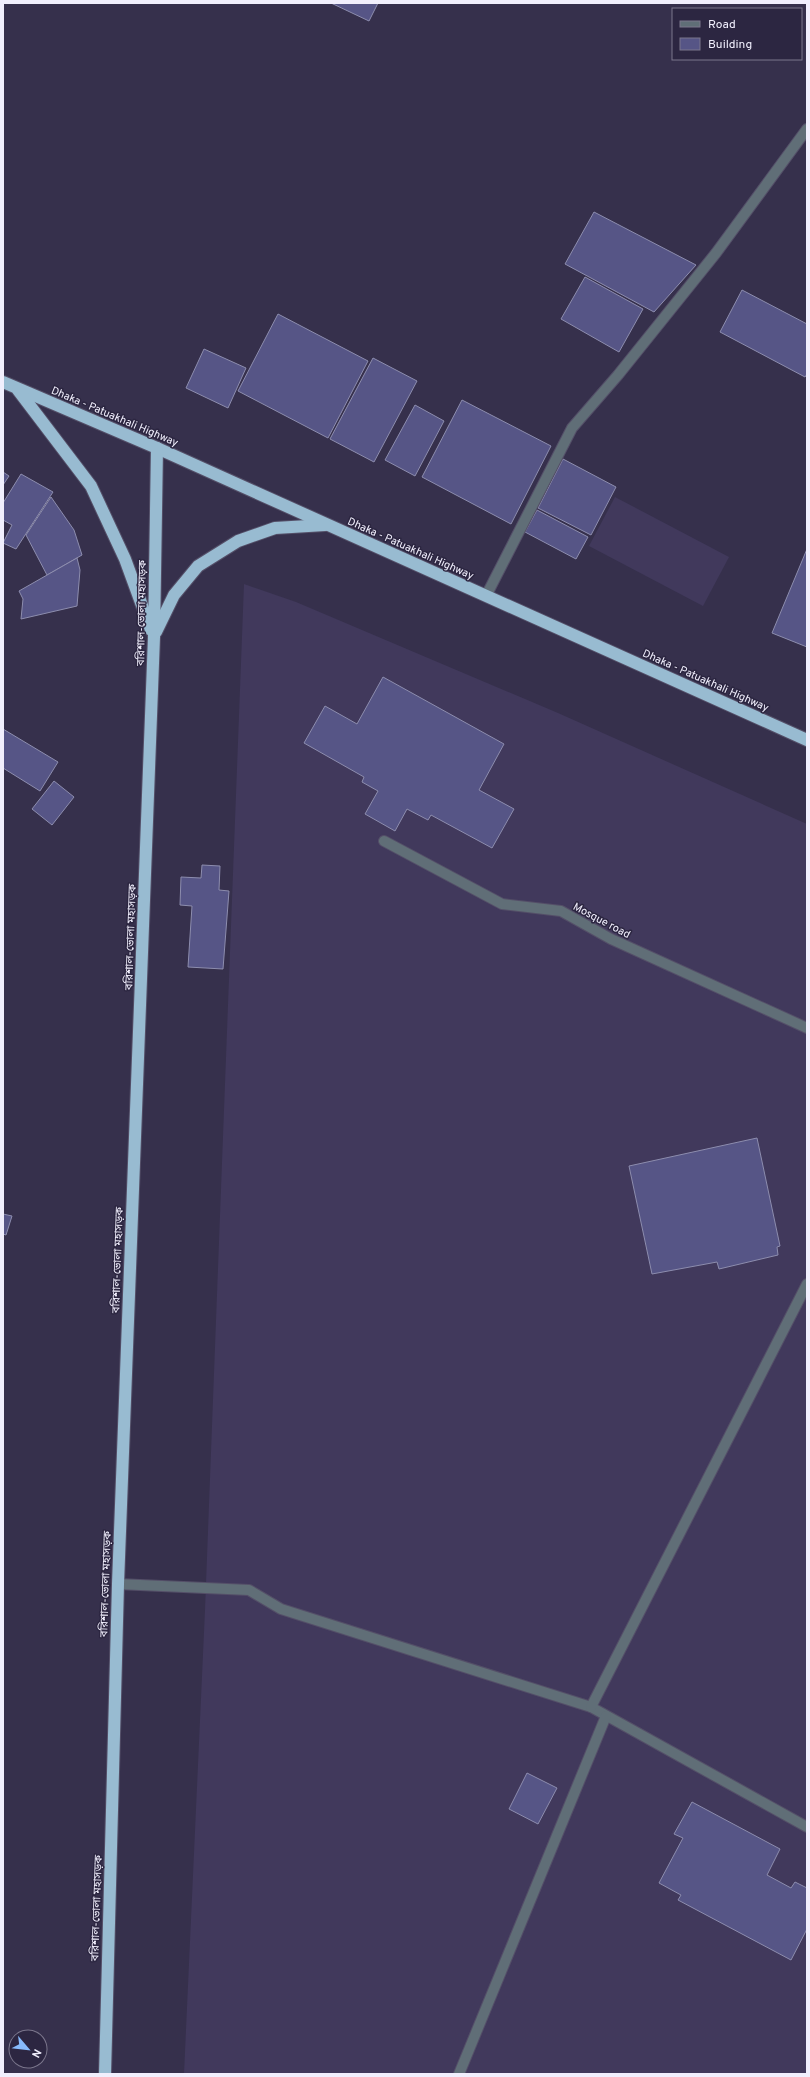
<svg xmlns="http://www.w3.org/2000/svg" width="810" height="2077" viewBox="0 0 810 2077" font-family="Overpass,'Noto Sans Bengali',sans-serif">
<style>
.built{fill:#41395c}
.building{fill:#565586;stroke:#8d8dae}
.lines{fill:none;stroke-linecap:round;stroke-linejoin:round}
.minor-casing{stroke:#544f68;stroke-width:12}
.highway-casing{stroke:#544f68;stroke-width:14}
.minor{stroke:#606e77;stroke-width:10}
.highway{stroke:#98bbd1;stroke-width:12}
.labels{text-anchor:middle;stroke-width:3;stroke-linejoin:round;paint-order:stroke}
.street-label{font-size:11px;fill:#f1effd;stroke:#2c2641}
</style>
<rect width="100%" height="100%" fill="#36304c"/>
<!-- built -->
<g class="built">
<path d="M615,497L729,557L703,606L589,546Z"/>
<path d="M244,584L296,602L558,713L807,824V2074H184L205,1610Z"/>
</g>
<!-- building -->
<g class="building">
<path d="M331,3H378L369,21Z"/>
<path d="M594,212L696,265L654,312L565,264Z"/>
<path d="M585,277L643,309L619,352L561,319Z"/>
<path d="M742,290L807,324V374L805,377L720,332Z"/>
<path d="M278,314L368,361L328,438L238,391Z"/>
<path d="M204,349L246,368L228,408L186,388Z"/>
<path d="M373,358L417,381L374,462L330,439Z"/>
<path d="M462,400L551,446L511,524L422,477Z"/>
<path d="M415,405L444,421L415,476L385,460Z"/>
<path d="M563,459L616,487L591,535L538,508Z"/>
<path d="M3,472L9,476L3,485Z"/>
<path d="M21,474L53,492L16,549L3,543L12,525L3,520V503Z"/>
<path d="M51,497L74,530L82,555L47,575L26,535Z"/>
<path d="M537,510L588,537L576,559L525,532Z"/>
<path d="M807,549V647L772,633Z"/>
<path d="M77,558L80,570L77,606L21,619L23,599L19,591Z"/>
<path d="M383,677L504,744L479,790L514,809L492,848L431,815L428,820L407,809L395,831L365,814L378,791L362,782L364,777L304,743L325,706L357,724Z"/>
<path d="M3,729L58,762L40,791L3,768Z"/>
<path d="M54,781L74,797L52,825L32,809Z"/>
<path d="M202,865L220,866L219,890L229,891L223,969L188,967L192,906L180,905L181,877L201,878Z"/>
<path d="M757,1138L780,1246L777,1247L778,1255L719,1269L717,1262L652,1274L629,1166Z"/>
<path d="M3,1214L12,1216L6,1235L3,1234Z"/>
<path d="M527,1773L557,1788L538,1824L509,1809Z"/>
<path d="M692,1802L780,1849L767,1875L791,1888L795,1882L807,1888V1929L791,1960L678,1900L681,1895L659,1883L683,1838L674,1834Z"/>
</g>
<g class="lines">
<defs>
<g id="minor">
<path d="M486,596L572,428L618,375L716,253L807,129"/>
<path d="M384,841L502,904L561,911L611,939L807,1028"/>
<path d="M118,1584L249,1590L281,1609L591,1707L807,1827"/>
<path d="M591,1707L807,1284"/>
<path d="M459,2074L606,1716"/>
</g>
<g id="highway">
<path d="M3,382L157,448L807,740"/>
<path d="M18,390L91,486L125,559L151,630"/>
<path d="M156,632L174,595L198,566L238,541L275,528L325,525"/>
<path d="M105,2074L118,1584L154,637L157,448"/>
</g>
</defs>
<!-- minor casing -->
<use href="#minor" class="minor-casing"/>
<!-- highway casing -->
<use href="#highway" class="highway-casing"/>
<!-- minor -->
<use href="#minor" class="minor"/>
<!-- highway -->
<use href="#highway" class="highway"/>
</g>
<g class="labels">
<!-- street labels -->
<g class="street-label">
<text transform="translate(115 416) rotate(23)" y="4">Dhaka - Patuakhali Highway</text>
<text transform="translate(411 548) rotate(24)" y="4">Dhaka - Patuakhali Highway</text>
<text transform="translate(141 613) rotate(-89)" y="4">বরিশাল-ভোলা মহাসড়ক</text>
<text transform="translate(706 680) rotate(24)" y="4">Dhaka - Patuakhali Highway</text>
<text transform="translate(602 920) rotate(28)" y="4">Mosque road</text>
<text transform="translate(130 937) rotate(-88)" y="4">বরিশাল-ভোলা মহাসড়ক</text>
<text transform="translate(117 1260) rotate(-88)" y="4">বরিশাল-ভোলা মহাসড়ক</text>
<text transform="translate(105 1584) rotate(-88)" y="4">বরিশাল-ভোলা মহাসড়ক</text>
<text transform="translate(96 1908) rotate(-88)" y="4">বরিশাল-ভোলা মহাসড়ক</text>
</g>
</g>
<!-- border -->
<rect width="810" height="2077" fill="none" stroke="#f1effd" stroke-width="8"/>
<!-- legend -->
<rect x="672" y="8" width="130" height="52" fill="#2c2641" stroke="#7b768c"/>
<rect x="680" y="21" width="20" height="6" fill="#606e77" stroke="#7b768c"/>
<text x="708" y="28" font-size="12" fill="#f1effd">Road</text>
<rect x="680" y="38" width="20" height="12" fill="#565586" stroke="#7b768c"/>
<text x="708" y="48" font-size="12" fill="#f1effd">Building</text>
<!-- north arrow -->
<g transform="translate(28 2049) rotate(118)"><circle r="19" fill="#2c2641" stroke="#7b768c"/>
<path d="M0-3L7 15L0 10L-7 15Z" fill="#88bbfc"/>
<text y="-6" font-size="11" font-weight="bold" text-anchor="middle" fill="#f1effd">N</text>
</g>
</svg>
